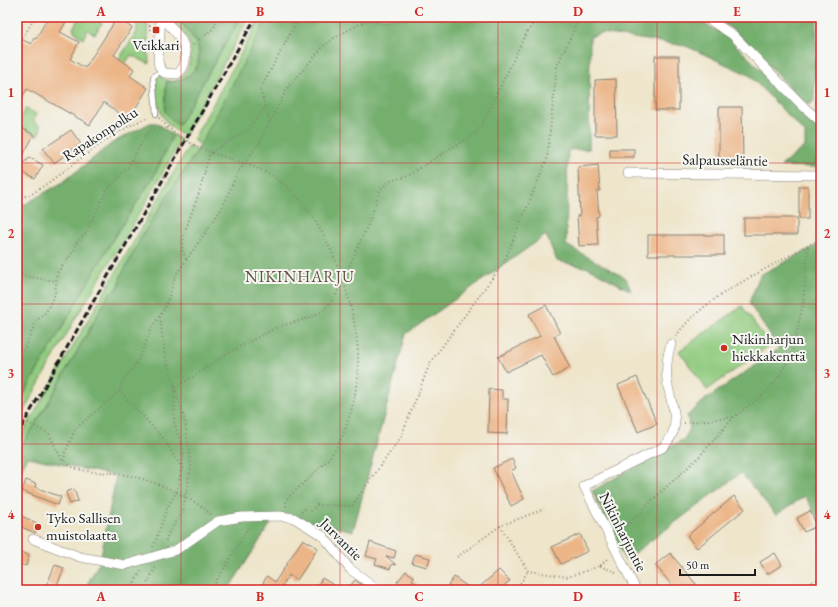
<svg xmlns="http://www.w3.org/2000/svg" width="838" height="607" viewBox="0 0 838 607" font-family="'EB Garamond',serif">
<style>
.green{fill:#91cb7f;stroke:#56744e}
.forest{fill:#74af6e;stroke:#486645}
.building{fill:#ecb587}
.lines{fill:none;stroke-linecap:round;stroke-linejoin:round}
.service-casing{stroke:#858074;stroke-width:6}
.minor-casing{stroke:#858074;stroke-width:10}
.path{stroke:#858074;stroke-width:2;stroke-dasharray:1 3;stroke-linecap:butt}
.service{stroke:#fff;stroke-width:4.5}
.minor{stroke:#fff;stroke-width:9}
.rail{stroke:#1c1c1c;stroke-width:3;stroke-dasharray:6 3;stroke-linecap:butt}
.grid{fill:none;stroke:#d62828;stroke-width:1;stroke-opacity:0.55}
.poi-dot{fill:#c8321e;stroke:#f6f6f2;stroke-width:1.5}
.labels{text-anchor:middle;stroke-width:4;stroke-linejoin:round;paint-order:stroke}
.poi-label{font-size:15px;fill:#1c1c1c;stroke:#f6f6f2;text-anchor:start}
.street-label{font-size:15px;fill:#1c1c1c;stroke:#f6f6f2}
.neighbourhood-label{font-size:16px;letter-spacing:1px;fill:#655241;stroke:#f6f6f2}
.neatline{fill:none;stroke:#d62828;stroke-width:1.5}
.grid-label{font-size:13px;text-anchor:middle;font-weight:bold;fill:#d62828}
</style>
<rect width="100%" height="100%" fill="#f6f6f2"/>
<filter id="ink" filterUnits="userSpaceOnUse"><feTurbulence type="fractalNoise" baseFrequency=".025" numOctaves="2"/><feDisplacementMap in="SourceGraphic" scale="8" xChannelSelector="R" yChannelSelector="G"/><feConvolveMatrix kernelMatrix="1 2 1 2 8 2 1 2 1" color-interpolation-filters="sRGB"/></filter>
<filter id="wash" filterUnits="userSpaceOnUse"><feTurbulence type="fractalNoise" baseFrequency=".012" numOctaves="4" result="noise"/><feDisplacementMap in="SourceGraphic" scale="16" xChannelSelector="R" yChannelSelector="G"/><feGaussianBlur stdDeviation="0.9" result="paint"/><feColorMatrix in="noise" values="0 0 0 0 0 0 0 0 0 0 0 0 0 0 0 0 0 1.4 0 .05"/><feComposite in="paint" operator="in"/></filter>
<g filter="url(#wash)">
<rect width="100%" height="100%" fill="#eee5cb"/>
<!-- green -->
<g class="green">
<path d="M80,17H92L102,23L95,34L87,30L83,39L75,32L73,28Z"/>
<path d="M136,17H147L149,64L131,55L101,100L98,89L137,32Z"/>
<path d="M169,17H177L198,45V65L189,75L178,82H166L178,126L241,17H249L184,136C158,121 157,105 155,77L159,75C181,95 196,60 189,42C185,32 174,26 169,17Z"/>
<path d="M261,17H268L201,145L193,140Z"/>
<path d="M26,108L36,114L34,119L35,123L40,126V131L37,136L17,126Z"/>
<path d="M173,135L181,140L144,206L74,321L17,423V406L113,239L154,176Z"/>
<path d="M189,146L197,151L144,232L117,289L111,291L48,403L17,453V443Z"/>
<path d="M742,306L770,345L707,390L679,351Z"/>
</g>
<!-- forest -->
<g class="forest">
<path d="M177,17H241L178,126L165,112L166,82C187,82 205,68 198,46C195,36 183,25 177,17Z"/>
<path d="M268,17H692L725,35L821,128L817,167L781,166L805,146V133L749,75L686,46L601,33L590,37L589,149L568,150L566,245L626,278L631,291L589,268L557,261L546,235L406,334L353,531L277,514L228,590H84L100,561L116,476L28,457L17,476V453L48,403L111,291L117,289L120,284V278L144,232L197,151Z"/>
<path d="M714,17H817L814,101L812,104H806L743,39L729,27Z"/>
<path d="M150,123H157L173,135L154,176L113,239L17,406V206H22L63,182L112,143Z"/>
<path d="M821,243V516L816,515L805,496L776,515L741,473L625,560L592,491L684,439L690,428L687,416L706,399L779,349L749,303L760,275Z"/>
</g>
<g id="blocks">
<!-- building -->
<g class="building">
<path d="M48,17H69L60,32L79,42L70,59L85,68L117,18L132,28L114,55L134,69L130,76L148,88L128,120L104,102L90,125L27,89L17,106V37L31,44L34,38L36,39Z"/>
<rect x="655" y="56" width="24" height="54"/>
<path d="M616,79L617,135H595V80Z"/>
<path d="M719,107H742L743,161H719Z"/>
<path d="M17,125L34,135L17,166Z"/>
<path d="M71,130L81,144L54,163L43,149Z"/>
<rect x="610" y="149" width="24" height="8"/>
<path d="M30,158L43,165L35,179L17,169V167Z"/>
<path d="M598,165L600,191H597L599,216L596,217L598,245L579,246L577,216H580L578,167Z"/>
<rect x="799" y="186" width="9" height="33"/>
<rect x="744" y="218" width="53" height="17"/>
<rect x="648" y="235" width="76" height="20"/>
<path d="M546,305L560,333L554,336L570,368L553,377L541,355L506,372L498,357L540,336L529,314Z"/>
<path d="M637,377L657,424L638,432L618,385Z"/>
<path d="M489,389L502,390V399H508L507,434L488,433Z"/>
<path d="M512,459L516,468L511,471L524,499L511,506L493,468Z"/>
<path d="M26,480L36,484L35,487L61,497L58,505L22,491Z"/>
<path d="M74,489L78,501L70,504L66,492Z"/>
<path d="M734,496L745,509L697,548L687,536Z"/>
<path d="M810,511L817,526L804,532L797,518Z"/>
<path d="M17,514L39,524L35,533L17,525Z"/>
<path d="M580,534L588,551L561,564L552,547Z"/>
<path d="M303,539L318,548L297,580L289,575L282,586L289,590H259L267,576L275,582Z"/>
<path d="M370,542L396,551L394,558L386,556L396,565L392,564L390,569L375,564L377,559L366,556Z"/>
<path d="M17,551L29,555L26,566L17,563Z"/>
<path d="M670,553L701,590H676L655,565Z"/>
<path d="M775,553L782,565L767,574L760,562Z"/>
<path d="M415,554L430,558L427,567L412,563Z"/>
<path d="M55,565L64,568L56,588L47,584Z"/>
<path d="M499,570L510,581L498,590H476Z"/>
<path d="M406,571L414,577L412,580L424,590H397L401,585L397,582Z"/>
<path d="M454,577L472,590H453L448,586Z"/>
<path d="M322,578L332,584L328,590H315Z"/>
<path d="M355,580L369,590H347Z"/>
</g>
</g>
</g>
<g filter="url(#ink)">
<use href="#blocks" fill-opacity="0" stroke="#858074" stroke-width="1"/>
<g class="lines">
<defs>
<path id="service" d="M156,114L153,77L162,70"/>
<g id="minor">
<path d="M161,17L158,60L159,66L164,73L177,74C182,71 184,67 185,61C189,42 173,30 162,17"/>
<path d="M705,17L733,35L804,107L821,122"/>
<path d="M820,121L821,27"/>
<path d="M628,173L821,175"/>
<path d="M33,539L80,557L125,565L176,550L218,521L242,517L280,516L294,518L323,536L350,569L379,590"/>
<path d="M636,590L584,486L662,448C685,427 671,407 667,381C666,368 667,356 671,344"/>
</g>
</defs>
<!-- service casing -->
<use href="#service" class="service-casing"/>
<!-- minor casing -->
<use href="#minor" class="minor-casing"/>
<!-- path -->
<g class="path">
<path d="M149,17L150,30"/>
<path d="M193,45L214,28L218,17"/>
<path d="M17,48L35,17"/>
<path d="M159,118C194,157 230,153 271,175C325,206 361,310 358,369C357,393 349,424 338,445C326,466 303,482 286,500V508"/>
<path d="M270,122L260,90L299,17"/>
<path d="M17,198L30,195C70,170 105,134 149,117"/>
<path d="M186,259L182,250L184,234L199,193L210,153L246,131L265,108"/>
<path d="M17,275L56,281"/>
<path d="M160,317L165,356L185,421L191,466L183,511L168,534L165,543"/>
<path d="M676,336C699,303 745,280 780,261C793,254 807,245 821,240"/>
<path d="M17,366L36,321L46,312L55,294L57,273L75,249V245L85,234L107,190L127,168L149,130L169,128"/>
<path d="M175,387L193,377L226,354L277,327L309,318L324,310L335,297L343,280L370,220L380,190L390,181L408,176L451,148L469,139L480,128L525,36L537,17"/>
<path d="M175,390L174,422L184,451L182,468"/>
<path d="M120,391L76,428L65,453L64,463C69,465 75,469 81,470C93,473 108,472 121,474C153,480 187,494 212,515"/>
<path d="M17,417L49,434L63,462"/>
<path d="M684,423L733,417"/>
<path d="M311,511L317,505L352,506L401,437L430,363L504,262L547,159L557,66L579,19L582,17"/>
<path d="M301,512L306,508"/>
<path d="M500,526L528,571L568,577L600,566L609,557"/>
<path d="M618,534L663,490L698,458L734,417L770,389L791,356L803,305L808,246"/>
<path d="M153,547L167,509L176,492L182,468L162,437L120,391L121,384L138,361L152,327L165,308L176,275L222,208L237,174L261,140L288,87L324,46L334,38L373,17"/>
<path d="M457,557L500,526L544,509"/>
<path d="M600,566L618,573"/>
<path d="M131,590L141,570"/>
<path d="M144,590L156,566"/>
<path d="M211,590L250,525"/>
<path d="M516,590L528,571"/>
<path d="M794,590L821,578"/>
</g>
<!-- service -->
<use href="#service" class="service"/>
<!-- minor -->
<use href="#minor" class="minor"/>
<!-- rail -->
<path class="rail" d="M17,435L256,17"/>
</g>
</g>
<!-- grid -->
<path class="grid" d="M181,17V590M340,17V590M498,17V590M657,17V590M17,163H821M17,304H821M17,444H821"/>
<!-- markers -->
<g class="poi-dot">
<rect x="152" y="26" width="8" height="8" rx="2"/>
<circle cx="724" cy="348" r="4"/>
<circle cx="38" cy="527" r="4"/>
</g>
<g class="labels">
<!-- poi labels -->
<g class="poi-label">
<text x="156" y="50" text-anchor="middle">Veikkari</text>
<text x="732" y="344">Nikinharjun<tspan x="732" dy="17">hiekkakenttä</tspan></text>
<text x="46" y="523">Tyko Sallisen<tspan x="46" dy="17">muistolaatta</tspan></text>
</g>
<!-- street labels -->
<g class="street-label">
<text transform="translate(100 134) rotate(-33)" y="5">Rapakonpolku</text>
<text transform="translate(725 160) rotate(1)" y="5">Salpausseläntie</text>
<text transform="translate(623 532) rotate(63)" y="5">Nikinharjuntie</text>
<text transform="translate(341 539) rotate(45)" y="5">Jurvantie</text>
</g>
<!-- neighbourhood labels -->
<g class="neighbourhood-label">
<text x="300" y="282">NIKINHARJU</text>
</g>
</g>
<!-- margin -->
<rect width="838" height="607" fill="none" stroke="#f6f6f2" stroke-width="44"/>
<!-- scale -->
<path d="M680 569v6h75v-6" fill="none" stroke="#1c1c1c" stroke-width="2"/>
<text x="686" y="569" font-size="12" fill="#1c1c1c" stroke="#f6f6f2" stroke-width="3" paint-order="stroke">50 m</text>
<rect x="22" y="22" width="794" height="563" class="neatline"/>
<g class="grid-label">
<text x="101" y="16">A</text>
<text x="260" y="16">B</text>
<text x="419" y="16">C</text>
<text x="578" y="16">D</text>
<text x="737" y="16">E</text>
<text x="11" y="97">1</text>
<text x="827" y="97">1</text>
<text x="11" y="238">2</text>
<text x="827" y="238">2</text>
<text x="11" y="378">3</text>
<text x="827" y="378">3</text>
<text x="11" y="519">4</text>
<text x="827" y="519">4</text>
<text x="101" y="601">A</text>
<text x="260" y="601">B</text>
<text x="419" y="601">C</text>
<text x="578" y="601">D</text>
<text x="737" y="601">E</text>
</g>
</svg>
